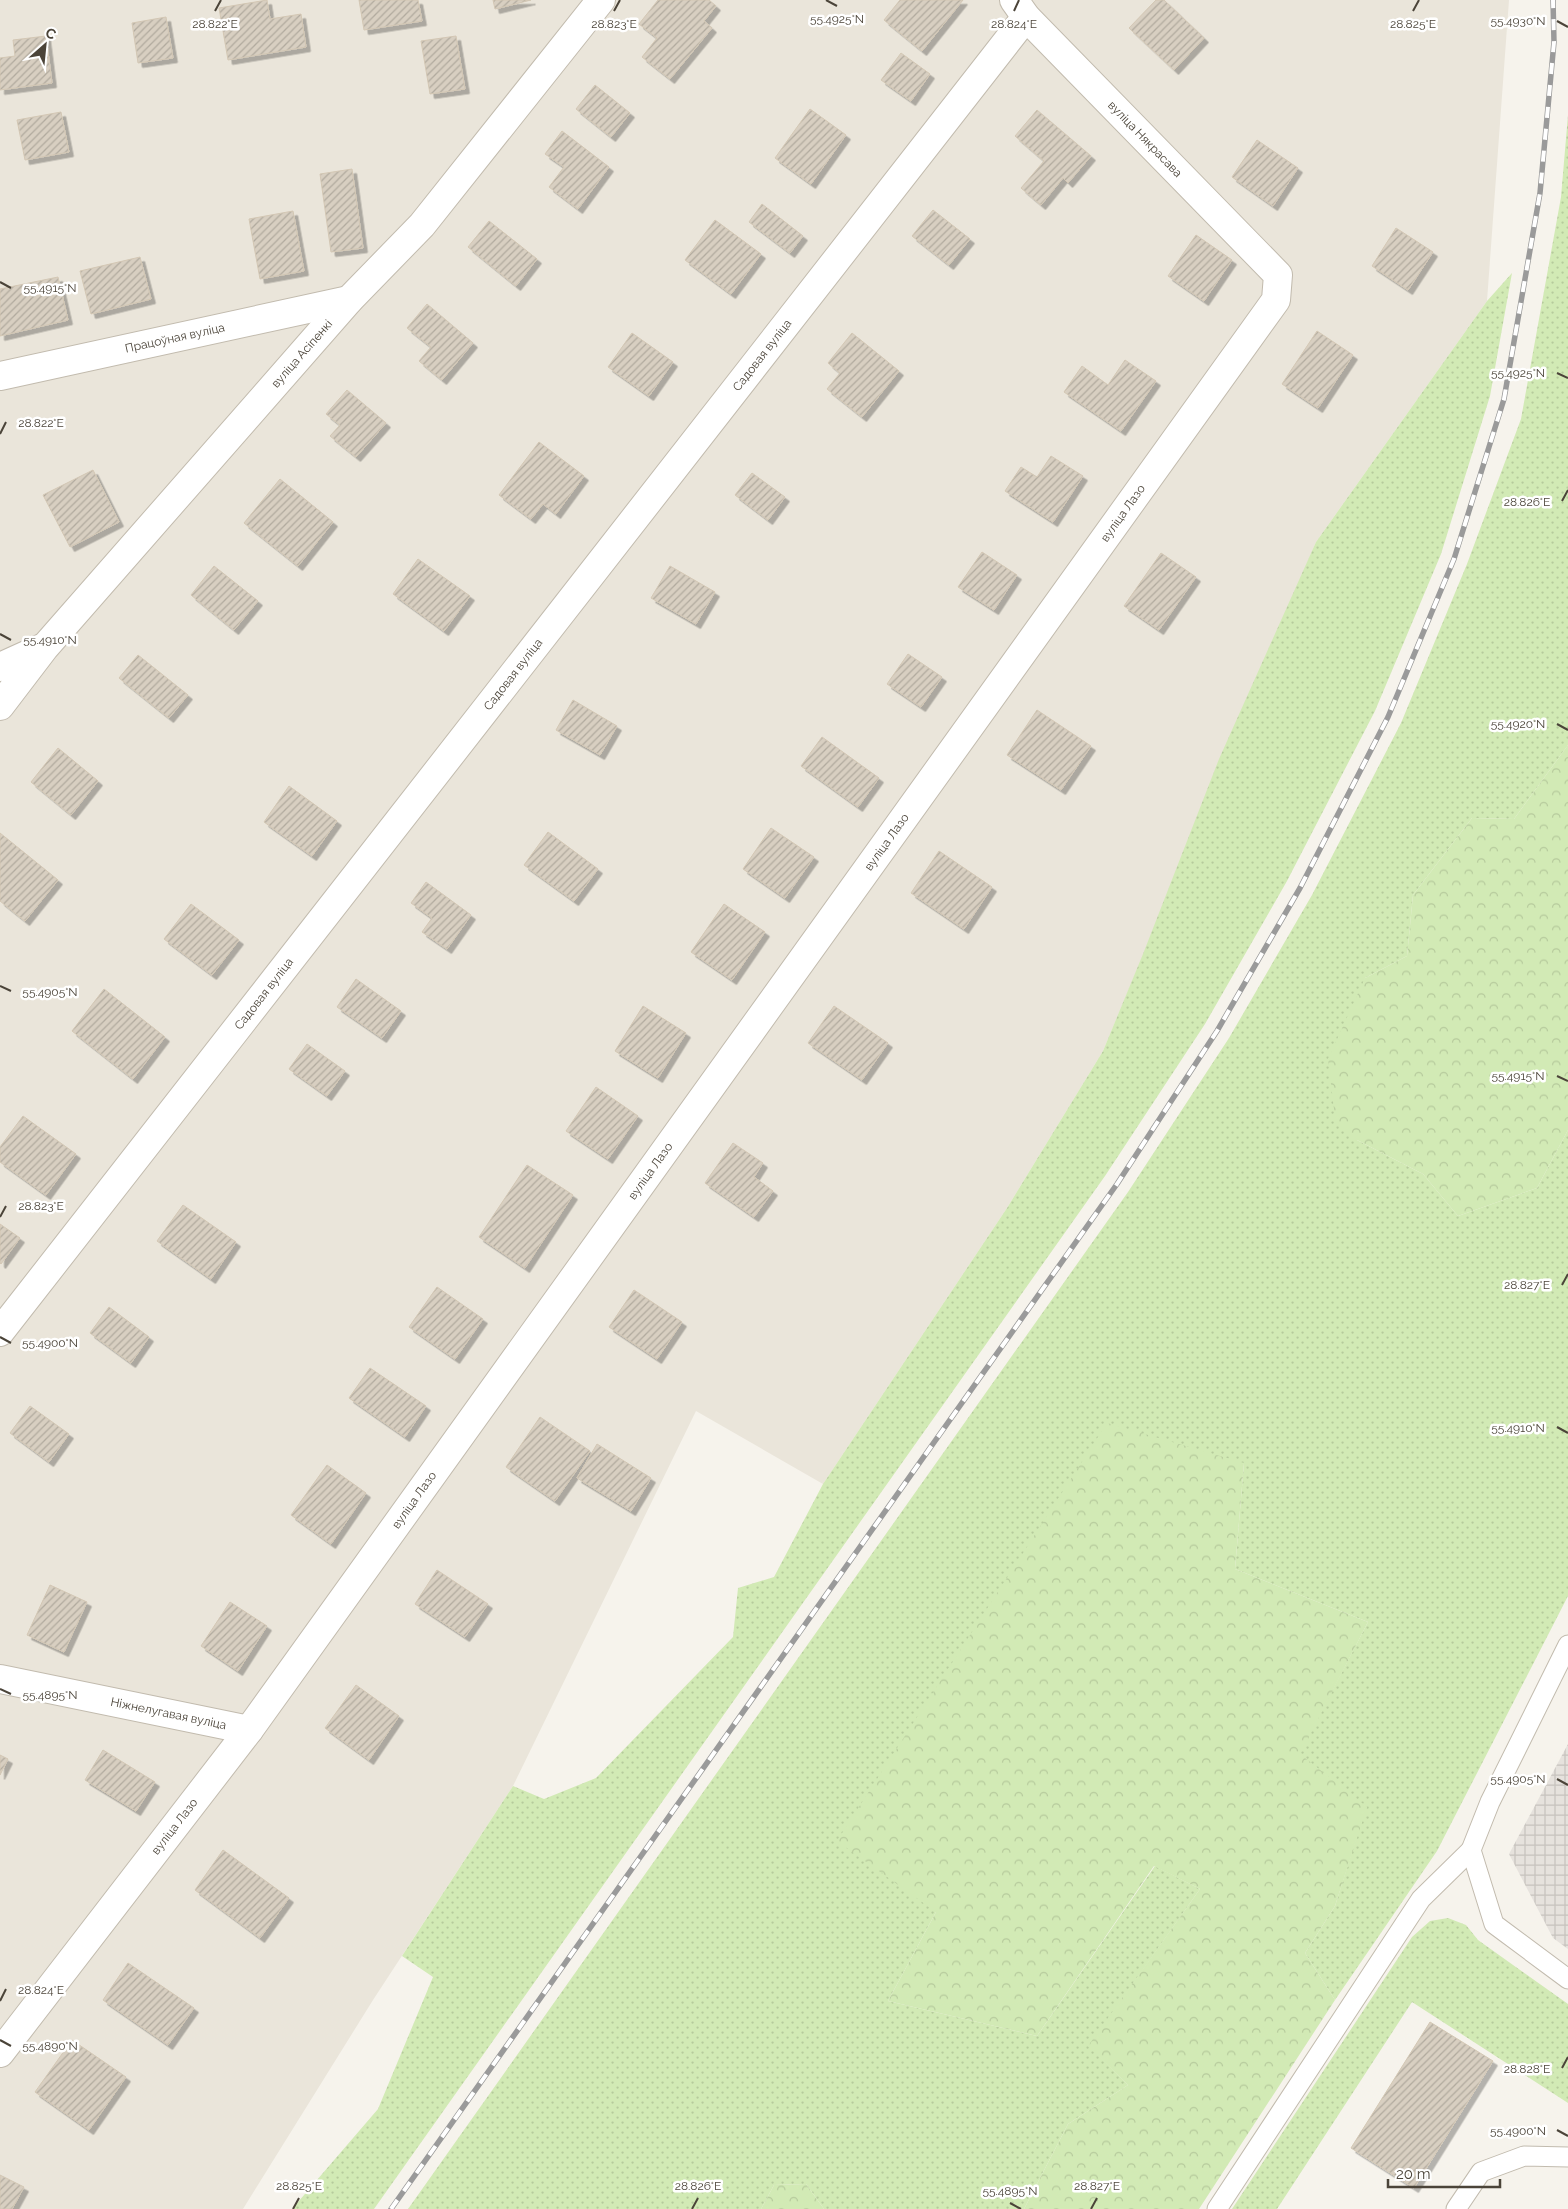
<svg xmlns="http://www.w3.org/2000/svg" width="1568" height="2209" viewBox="0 0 1568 2209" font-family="Raleway,sans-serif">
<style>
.residential{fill:#eae5da}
.industrial{fill:url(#industrial-grid)}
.grass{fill:url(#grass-dots)}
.forest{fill:url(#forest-crowns)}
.building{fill:url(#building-hatch);stroke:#d3c7b4;filter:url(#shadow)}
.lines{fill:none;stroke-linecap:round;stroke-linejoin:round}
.service-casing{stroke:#c2bbae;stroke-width:21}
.minor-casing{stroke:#c2bbae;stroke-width:30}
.service{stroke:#fff;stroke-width:19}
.minor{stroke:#fff;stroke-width:28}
.rail-casing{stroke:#9a9a9a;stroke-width:5.5}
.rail{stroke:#fff;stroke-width:4;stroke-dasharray:11;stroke-linecap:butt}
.ticks{fill:none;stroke:#4b4439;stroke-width:2}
.labels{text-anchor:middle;stroke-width:5;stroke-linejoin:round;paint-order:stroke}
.street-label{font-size:12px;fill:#4b4439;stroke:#fff}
.ticks-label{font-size:12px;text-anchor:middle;fill:#4b4439;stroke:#fff;stroke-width:5;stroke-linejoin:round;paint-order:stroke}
</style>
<defs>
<pattern id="industrial-grid" width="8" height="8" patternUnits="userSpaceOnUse" patternTransform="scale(1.25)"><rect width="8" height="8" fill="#e6e2dd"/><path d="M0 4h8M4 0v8" fill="none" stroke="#c7c3be"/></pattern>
<pattern id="grass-dots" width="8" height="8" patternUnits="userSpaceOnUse" patternTransform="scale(1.25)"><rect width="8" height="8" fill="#d2eab5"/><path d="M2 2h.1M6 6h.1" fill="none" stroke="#b6ca9c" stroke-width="1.8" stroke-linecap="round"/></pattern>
<pattern id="forest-crowns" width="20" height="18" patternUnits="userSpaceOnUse" patternTransform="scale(1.25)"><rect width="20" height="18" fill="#d2eab5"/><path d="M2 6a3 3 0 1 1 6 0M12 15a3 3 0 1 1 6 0" fill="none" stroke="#b6ca9c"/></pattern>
<pattern id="building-hatch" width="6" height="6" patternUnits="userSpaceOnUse" patternTransform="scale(1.25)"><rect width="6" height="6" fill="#d8cfc1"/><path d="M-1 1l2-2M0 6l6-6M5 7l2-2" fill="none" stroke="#b1aa9e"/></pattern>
<filter id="shadow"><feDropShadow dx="4.5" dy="4.5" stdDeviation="0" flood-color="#0004"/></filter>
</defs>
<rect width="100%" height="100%" fill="#f6f3ec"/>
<!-- residential -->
<path class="residential" d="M0,0H1509L1487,301L1316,542L1103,1051L1007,1208L823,1484L696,1411L513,1786L373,2000L243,2209H0Z"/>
<!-- industrial -->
<path class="industrial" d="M1568,1744V1949L1553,1938L1509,1854Z"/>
<!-- grass -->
<g class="grass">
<path d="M1568,115V745L1514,819L1472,818L1413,895L1407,956L1365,978L1357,1140L1423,1174L1458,1216L1537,1188L1568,1130V1596L1437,1851L1335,2000L1305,1953L1335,1906L1366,1807L1299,1754L1368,1622L1235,1569L1244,1463L936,1912L888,2001L1037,2036L1155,1866L1200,1889L1089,2046L1128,2085L1068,2124L1024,2209H824L806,2184L774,2185L761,2209H408L1128,1192L1229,1038L1312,895L1401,723L1467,564L1521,419L1561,197Z"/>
<path d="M1512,273L1490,396L1441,554L1375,711L1287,881L1205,1024L1105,1176L374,2209H292L378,2109L433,1977L402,1956L513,1786L544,1799L596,1778L733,1637L738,1588L774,1577L823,1484L1007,1208L1103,1051L1143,954L1219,759L1316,542L1487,301Z"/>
<path d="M1448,1918L1466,1925L1478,1940L1568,2004V2103L1412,2002L1277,2209H1232L1412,1937L1430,1921Z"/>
</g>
<!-- forest -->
<g class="forest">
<path d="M1568,745V1130L1537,1188L1458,1216L1423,1174L1357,1140L1335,1118L1328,1059L1365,978L1407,956L1413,895L1472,818L1514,819Z"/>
<path d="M1107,1423L1244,1463L1235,1569L1368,1622L1300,1754L1367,1807L1335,1906L1305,1953L1335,2000L1199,2209H1024L1068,2124L1128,2085L1088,2046L1200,1889L1154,1866L1037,2036L888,2001L936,1912L837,1841Z"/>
<path d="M806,2184L824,2209H761L774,2185Z"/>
</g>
<!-- building -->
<g class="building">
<path d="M267,0L270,19L301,14L306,47L228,60L219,8Z"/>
<path d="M359,0H418L422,21L364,30Z"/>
<path d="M493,0H531L495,9Z"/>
<path d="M658,0H709L716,6L704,21L712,28L670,79L642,57L657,38L639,24Z"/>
<path d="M900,0H963L922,51L884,20Z"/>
<path d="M1156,0H1164L1204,38L1174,70L1129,28Z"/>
<path d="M166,17L173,58L138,63L132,23Z"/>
<path d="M46,36L52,83L0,90V58L15,56L13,40Z"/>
<path d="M456,36L465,89L430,94L421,41Z"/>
<path d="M901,53L930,74L911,101L881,80Z"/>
<path d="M595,85L630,113L611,137L576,109Z"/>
<path d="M810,109L846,135L811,184L775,158Z"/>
<path d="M1037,110L1091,156L1068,183L1063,178L1041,205L1021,188L1044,161L1015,136Z"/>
<path d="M61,112L69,152L25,160L17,120Z"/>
<path d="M562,131L609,167L578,209L549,187L564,167L545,154Z"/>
<path d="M1257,140L1298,168L1273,206L1232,177Z"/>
<path d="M352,169L363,248L331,252L320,174Z"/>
<path d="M762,204L803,236L790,253L749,222Z"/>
<path d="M933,210L970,239L949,265L912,236Z"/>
<path d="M293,211L304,271L260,279L249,219Z"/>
<path d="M715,220L761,254L731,294L685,260Z"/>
<path d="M489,221L537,259L516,286L468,247Z"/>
<path d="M1396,228L1433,252L1408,290L1372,266Z"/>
<path d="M1196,235L1232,260L1204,301L1168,276Z"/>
<path d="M140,257L151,299L91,314L80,271Z"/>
<path d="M58,277L68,320L0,336V289Z"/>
<path d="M427,304L473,343L442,380L419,361L431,347L407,328Z"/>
<path d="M1317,331L1353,355L1318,408L1282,384Z"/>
<path d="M632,333L673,362L649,396L608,367Z"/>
<path d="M852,333L899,371L862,417L827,389L840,373L828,363Z"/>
<path d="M1125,360L1156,381L1121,431L1064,392L1082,366L1108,385Z"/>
<path d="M347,390L386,423L356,457L330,436L340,425L326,414Z"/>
<path d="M539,442L584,476L556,514L543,504L531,519L499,495Z"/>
<path d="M1051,456L1083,476L1053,522L1005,491L1021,467L1037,477Z"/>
<path d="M93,470L119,522L70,547L43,495Z"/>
<path d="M752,473L785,497L768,520L735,495Z"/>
<path d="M280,479L333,522L298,566L244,523Z"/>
<path d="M982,552L1017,575L994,610L958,587Z"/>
<path d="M1161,553L1196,577L1159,630L1124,606Z"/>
<path d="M418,559L470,596L444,631L393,594Z"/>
<path d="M214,566L258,601L234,630L191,595Z"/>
<path d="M670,566L715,592L696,624L651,598Z"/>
<path d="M908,654L942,677L921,707L887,684Z"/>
<path d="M138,655L188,695L169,718L119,678Z"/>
<path d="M573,700L617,726L600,755L556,730Z"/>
<path d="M1037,710L1091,746L1061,790L1007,755Z"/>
<path d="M822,737L879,778L858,807L801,766Z"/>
<path d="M58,748L98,781L71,815L31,782Z"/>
<path d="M289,786L337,821L312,856L264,822Z"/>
<path d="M771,828L814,857L785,898L743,869Z"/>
<path d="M548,832L598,869L574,901L524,865Z"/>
<path d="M0,833L58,880L25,921L0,901Z"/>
<path d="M939,851L992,887L964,929L911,893Z"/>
<path d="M426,882L471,915L447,949L422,932L432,918L411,903Z"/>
<path d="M191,904L239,940L212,975L164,939Z"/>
<path d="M724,904L765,932L732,980L691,952Z"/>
<path d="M356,979L401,1011L382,1038L337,1007Z"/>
<path d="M104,989L165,1037L133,1079L72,1031Z"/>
<path d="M643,1006L686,1033L658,1078L615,1051Z"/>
<path d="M834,1006L888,1043L862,1080L808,1043Z"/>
<path d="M307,1044L345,1071L327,1096L289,1069Z"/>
<path d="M596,1087L638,1116L608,1159L566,1131Z"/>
<path d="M23,1116L76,1154L46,1195L0,1162V1147Z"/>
<path d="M733,1143L763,1163L754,1177L773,1191L754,1217L705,1183Z"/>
<path d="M527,1165L573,1195L525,1268L479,1237Z"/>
<path d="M183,1205L236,1242L211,1279L157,1241Z"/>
<path d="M0,1224L20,1238L1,1264L0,1263Z"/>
<path d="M437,1287L483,1319L455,1359L409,1327Z"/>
<path d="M634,1290L682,1322L657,1359L609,1327Z"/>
<path d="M109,1307L149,1337L131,1363L90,1333Z"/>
<path d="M370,1368L426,1406L405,1437L349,1398Z"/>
<path d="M30,1406L69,1434L49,1462L10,1433Z"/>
<path d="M540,1417L590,1451L555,1501L506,1467Z"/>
<path d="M597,1444L651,1478L631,1511L577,1478Z"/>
<path d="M327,1465L366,1493L331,1544L291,1515Z"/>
<path d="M437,1570L488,1604L465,1637L415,1604Z"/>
<path d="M50,1585L87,1602L64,1652L27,1635Z"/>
<path d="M230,1602L267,1626L238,1671L201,1646Z"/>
<path d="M356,1685L399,1716L369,1760L325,1728Z"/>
<path d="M103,1750L155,1782L136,1811L85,1780Z"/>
<path d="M0,1755L8,1759L0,1775Z"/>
<path d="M223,1850L289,1898L260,1938L195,1890Z"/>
<path d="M128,1963L194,2008L168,2045L103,2000Z"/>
<path d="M1430,2022L1493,2061L1414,2188L1351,2148Z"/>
<path d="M72,2040L126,2077L89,2130L35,2092Z"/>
<path d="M0,2175L24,2187L12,2209H0Z"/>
</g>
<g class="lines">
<defs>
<g id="service">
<path d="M1568,1645L1490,1802L1471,1850L1494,1924L1568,1979"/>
<path d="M1217,2209L1421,1899L1471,1850"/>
<path d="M1456,2209L1481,2172L1524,2156L1568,2157"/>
</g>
<g id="minor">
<path id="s1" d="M0,376L349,300"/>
<path d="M0,667L42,648"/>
<path id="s2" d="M0,706L45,647L349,300L422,225L601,0"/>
<path id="s3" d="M0,1332L1026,17"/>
<path id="s4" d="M0,1679L249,1730"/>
<path id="s5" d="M0,2053L249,1730L1276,300L1278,275L1026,17L1014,0"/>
</g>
</defs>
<!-- service casing -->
<use href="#service" class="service-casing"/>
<!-- minor casing -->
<use href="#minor" class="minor-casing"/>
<!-- service -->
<use href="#service" class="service"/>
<!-- minor -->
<use href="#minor" class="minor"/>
<defs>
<path id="rail" d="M391,2209L1117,1184L1217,1031L1300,888L1388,717L1454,559L1504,399L1540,193L1554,42L1553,0"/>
</defs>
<!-- rail casing -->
<use href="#rail" class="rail-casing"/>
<!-- rail -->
<use href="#rail" class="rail"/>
</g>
<!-- ticks -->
<path class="ticks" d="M826,0L837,6M215,11L221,0M614,11L620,0M1014,11L1019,0M1413,11L1419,0M1557,21L1568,27M0,282L11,288M1557,373L1568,378M0,434L6,422M1562,501L1568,490M0,634L11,640M1557,724L1568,730M0,986L11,991M1557,1076L1568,1081M0,1217L6,1206M1562,1285L1568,1274M0,1337L11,1343M1557,1427L1568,1433M0,1689L11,1694M1557,1779L1568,1785M0,2001L6,1989M0,2040L11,2046M1562,2068L1568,2057M1557,2130L1568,2136M1010,2203L1021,2209M293,2209L299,2198M692,2209L698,2198M1091,2209L1097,2198"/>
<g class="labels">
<!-- street labels -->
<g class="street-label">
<text transform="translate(1145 139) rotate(46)" y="4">вуліца Някрасава</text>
<text dy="4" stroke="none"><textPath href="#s1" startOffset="179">Працоўная вуліца</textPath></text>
<text dy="4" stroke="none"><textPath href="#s2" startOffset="464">вуліца Асіпенкі</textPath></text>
<text dy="4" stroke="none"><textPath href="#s3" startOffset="1239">Садовая вуліца</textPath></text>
<text dy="4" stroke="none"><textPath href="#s5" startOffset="1906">вуліца Лазо</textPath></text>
<text dy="4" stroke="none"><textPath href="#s3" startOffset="834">Садовая вуліца</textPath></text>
<text dy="4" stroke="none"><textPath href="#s5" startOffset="1501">вуліца Лазо</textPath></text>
<text dy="4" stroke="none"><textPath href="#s3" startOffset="429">Садовая вуліца</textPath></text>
<text dy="4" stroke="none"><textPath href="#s5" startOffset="1096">вуліца Лазо</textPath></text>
<text dy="4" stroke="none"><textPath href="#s5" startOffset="691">вуліца Лазо</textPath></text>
<text dy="4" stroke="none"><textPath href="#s4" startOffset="172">Ніжнелугавая вуліца</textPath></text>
<text dy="4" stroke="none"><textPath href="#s5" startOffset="286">вуліца Лазо</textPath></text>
</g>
</g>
<g class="ticks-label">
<text x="837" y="23">55.4925°N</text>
<text x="1518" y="25">55.4930°N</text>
<text x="215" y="28">28.822°E</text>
<text x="614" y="28">28.823°E</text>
<text x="1014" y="28">28.824°E</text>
<text x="1413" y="28">28.825°E</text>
<text x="50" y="292">55.4915°N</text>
<text x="1518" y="377">55.4925°N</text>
<text x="41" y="427">28.822°E</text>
<text x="1527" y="506">28.826°E</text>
<text x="50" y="644">55.4910°N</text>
<text x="1518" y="728">55.4920°N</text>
<text x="50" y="996">55.4905°N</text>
<text x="1518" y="1080">55.4915°N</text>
<text x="41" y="1210">28.823°E</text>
<text x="1527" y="1289">28.827°E</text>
<text x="50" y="1347">55.4900°N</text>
<text x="1518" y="1432">55.4910°N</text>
<text x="50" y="1699">55.4895°N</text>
<text x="1518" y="1783">55.4905°N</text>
<text x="41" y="1994">28.824°E</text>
<text x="50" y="2050">55.4890°N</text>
<text x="1527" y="2073">28.828°E</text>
<text x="1518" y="2135">55.4900°N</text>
<text x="299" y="2190">28.825°E</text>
<text x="698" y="2190">28.826°E</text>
<text x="1097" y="2190">28.827°E</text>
<text x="1010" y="2195">55.4895°N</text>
</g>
<!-- north arrow -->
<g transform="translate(45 45) rotate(27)" stroke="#ffffff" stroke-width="4" paint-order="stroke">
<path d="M0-4L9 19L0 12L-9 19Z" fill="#4b4439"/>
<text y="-8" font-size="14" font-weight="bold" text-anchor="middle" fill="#4b4439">С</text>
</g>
<!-- scale -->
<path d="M1388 2179v8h112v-8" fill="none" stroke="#4b4439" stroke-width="2.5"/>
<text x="1396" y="2179" font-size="15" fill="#4b4439" stroke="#ffffff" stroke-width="4" paint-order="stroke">20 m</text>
</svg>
